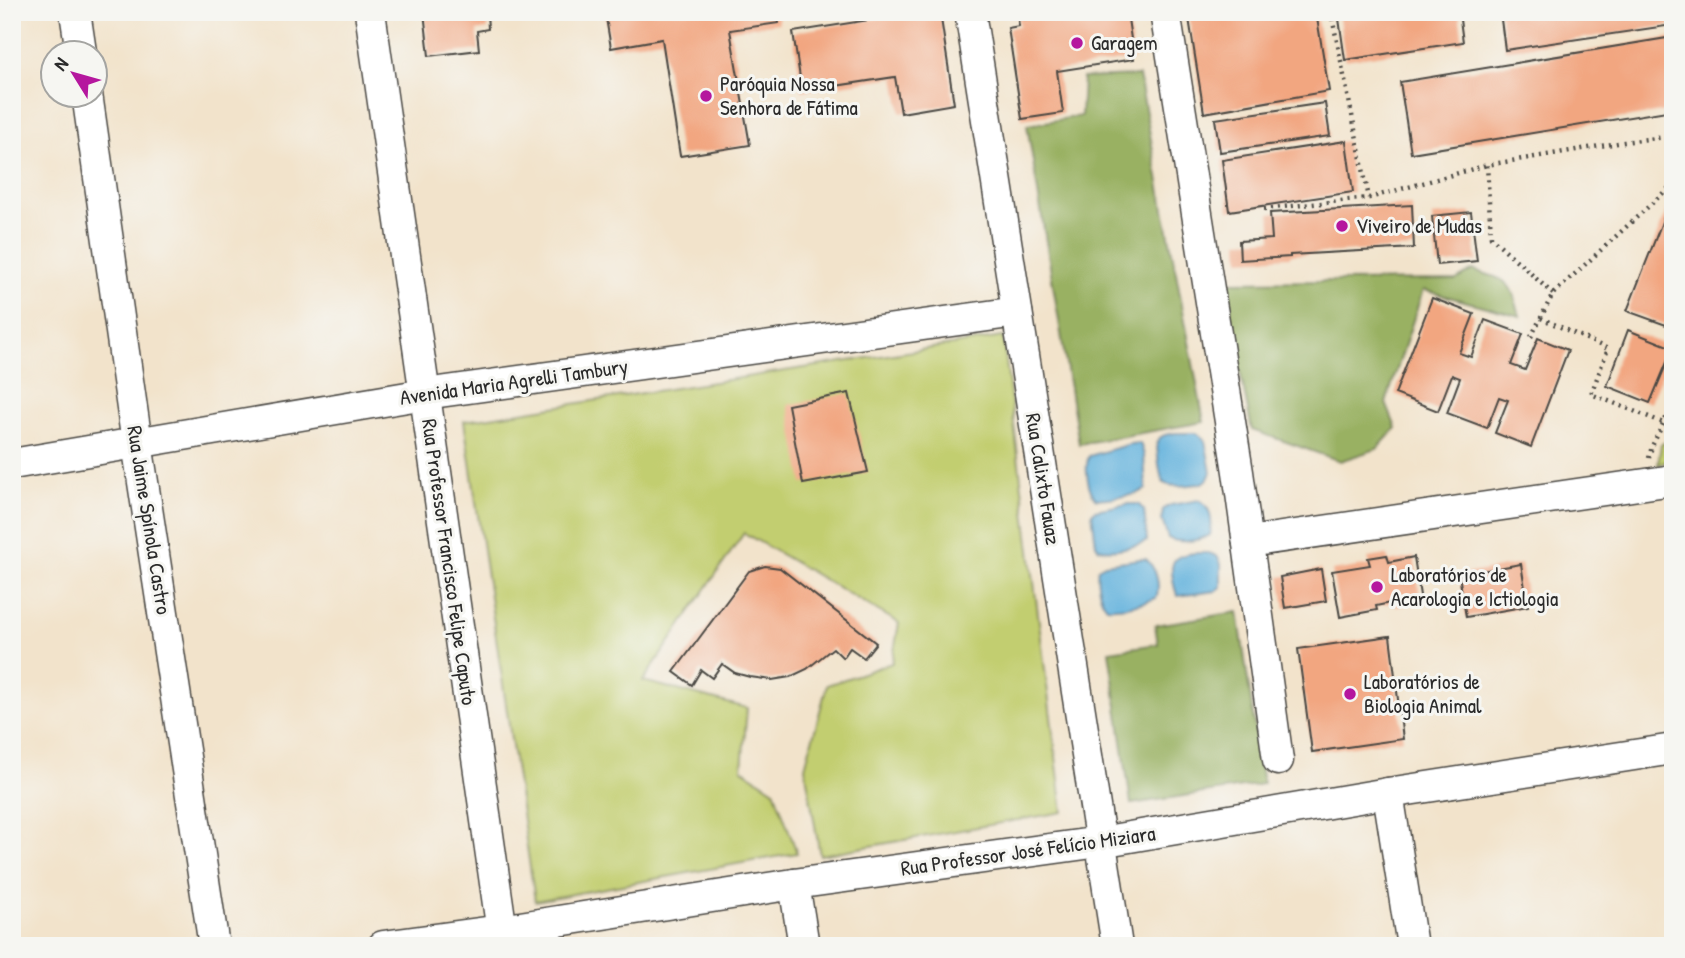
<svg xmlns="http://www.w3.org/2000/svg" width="1685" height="958" viewBox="0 0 1685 958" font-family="'Patrick Hand',sans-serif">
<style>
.green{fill:#c2ce70;stroke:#767c4e;stroke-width:2}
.forest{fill:#99b162;stroke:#626e46;stroke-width:2}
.water{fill:#63b2dd;stroke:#476e84;stroke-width:2}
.building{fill:#f2a680}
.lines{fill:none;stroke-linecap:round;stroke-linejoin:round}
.minor-casing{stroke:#494743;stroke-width:33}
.path{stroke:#494743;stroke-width:4.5;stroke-dasharray:2 5;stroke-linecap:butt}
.minor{stroke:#fff;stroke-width:30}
.poi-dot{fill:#b5179e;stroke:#f6f6f2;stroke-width:2.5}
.labels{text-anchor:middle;stroke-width:6;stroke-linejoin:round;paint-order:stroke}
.poi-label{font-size:21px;fill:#2b2b2b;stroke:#f6f6f2;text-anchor:start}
.street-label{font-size:21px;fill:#2b2b2b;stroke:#f6f6f2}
</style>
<rect width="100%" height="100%" fill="#f6f6f2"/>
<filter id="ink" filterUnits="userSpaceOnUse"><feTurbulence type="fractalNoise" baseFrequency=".0143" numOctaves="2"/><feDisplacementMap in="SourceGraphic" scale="14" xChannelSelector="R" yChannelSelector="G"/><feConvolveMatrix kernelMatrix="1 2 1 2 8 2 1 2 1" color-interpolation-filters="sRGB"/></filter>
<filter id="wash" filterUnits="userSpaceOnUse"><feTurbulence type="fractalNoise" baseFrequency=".00686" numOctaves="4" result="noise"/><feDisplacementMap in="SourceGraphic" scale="28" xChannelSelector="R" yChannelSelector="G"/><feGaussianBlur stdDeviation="1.57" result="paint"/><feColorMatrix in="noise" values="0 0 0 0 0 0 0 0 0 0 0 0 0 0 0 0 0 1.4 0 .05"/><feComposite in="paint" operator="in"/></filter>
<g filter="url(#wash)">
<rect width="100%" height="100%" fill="#f2e3cb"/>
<!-- green -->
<g class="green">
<path d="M1003,337L1063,812L820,855L805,767L827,685L892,663L899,623L744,533L643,681L747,708L742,769L774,790L797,853L535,901L464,421Z"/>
<path d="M1673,440V459L1658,465L1661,444Z"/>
</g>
<!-- forest -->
<g class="forest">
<path d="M1139,76L1204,422L1079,444L1027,125L1081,116L1083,78Z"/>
<path d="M1473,270C1509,281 1510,279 1520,316L1423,290L1386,403L1396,428L1377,449L1340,461L1252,430L1222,282L1456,280Z"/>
<path d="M1238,612L1263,784L1131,804L1109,651L1158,644L1155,625Z"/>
</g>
<!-- water -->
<g class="water">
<path d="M1176,433H1197L1205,440L1211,472C1209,477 1209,479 1204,482C1197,485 1170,488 1164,483C1160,479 1157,451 1157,443C1159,435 1168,434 1176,433Z"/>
<path d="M1140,443L1144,455L1146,489C1133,498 1112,497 1096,499C1088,490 1084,468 1089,456L1130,444Z"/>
<path d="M1199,500C1211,505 1213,523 1210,535C1198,541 1180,544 1168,538L1162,520L1163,509L1171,505Z"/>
<path d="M1128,504H1138L1144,510L1147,541C1135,547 1111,552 1098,548L1096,544L1092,513L1095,510Z"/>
<path d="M1195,553H1209L1217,556L1221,564V587L1216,591L1178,596C1175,591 1174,586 1173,579C1169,560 1175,555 1195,553Z"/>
<path d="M1140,559H1146C1156,568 1161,585 1156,598C1142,604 1122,608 1107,607C1099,599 1096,579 1098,568L1105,564Z"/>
</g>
<g id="blocks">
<!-- building -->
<g class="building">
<path d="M424,12H487L488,29L477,31L479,50L429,56Z"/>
<path d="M605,12H777L779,23L730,30L750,145L680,156L662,39L611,48Z"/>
<path d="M919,12H940L954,104L901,113L895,77L802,91L793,32Z"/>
<path d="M1017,12H1127L1134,59L1057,71L1063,113L1022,119L1008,28L1019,26Z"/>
<path d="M1188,12H1316L1329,91L1204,113Z"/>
<path d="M1338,12H1459L1463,42L1345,60Z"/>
<path d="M1500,12H1673V25L1505,50Z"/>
<path d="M1673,37V110L1411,153L1400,82Z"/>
<path d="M1325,103L1330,136L1220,152L1215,119Z"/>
<path d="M1346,141L1353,192L1229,211L1222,160Z"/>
<path d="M1673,194V310L1666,325L1627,311Z"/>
<path d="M1412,205L1414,248L1290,255V257L1240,260L1239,241L1272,239L1270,213Z"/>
<path d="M1471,212L1477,261L1437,265L1432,216Z"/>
<path d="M1432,298L1474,314L1459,353L1471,357L1485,320L1523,334L1511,365L1525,370L1538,338L1568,350L1531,447L1495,433L1508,400L1499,397L1487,428L1447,413L1460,378L1452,375L1438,411L1395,394Z"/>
<path d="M1628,330L1673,348L1650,403L1607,386Z"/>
<path d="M849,393L868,472L803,484L788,405Z"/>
<path d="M1387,555L1389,562L1414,557L1421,602L1396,607L1395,602L1376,606L1377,610L1340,617L1332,571L1370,565L1368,558Z"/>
<path d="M1521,564L1528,606L1466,617L1459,575Z"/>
<path d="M765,566L780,568L876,643L864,658L850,648L843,658L833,648L807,669L790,677L772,680L750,677L735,673L722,664L712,678L701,670L692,685L674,672L749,571Z"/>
<path d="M1321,569L1326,601L1285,608L1280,577Z"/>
<path d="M1390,636L1403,739L1312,752L1298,649Z"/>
</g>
</g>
</g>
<g filter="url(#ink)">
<use href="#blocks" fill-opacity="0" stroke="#494743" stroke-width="2"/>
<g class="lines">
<defs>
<g id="minor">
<path d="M75,12L81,52"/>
<path d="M370,12L504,946"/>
<path d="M970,12L1117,946"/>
<path d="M1165,12L1238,472L1278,760"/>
<path d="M87,94L137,443L214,946"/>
<path d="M12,464L425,394L1017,312"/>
<path d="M1248,542L1673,480"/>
<path d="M1388,793L1412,946"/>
<path d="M794,884L804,946"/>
<path d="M383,946L501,930L794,884L1100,842L1388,793L1673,749"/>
</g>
</defs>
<!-- minor casing -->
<use href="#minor" class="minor-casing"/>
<!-- path -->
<g class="path">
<path d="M1331,12L1369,198"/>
<path d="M1264,209L1369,198L1487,165"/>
<path d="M1553,294L1491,237L1487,165L1624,142L1673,136"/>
<path d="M1541,318L1608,349L1591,394L1664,423"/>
<path d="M1531,337L1553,294L1673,184"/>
<path d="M1649,458L1652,446L1673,404"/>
</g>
<!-- minor -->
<use href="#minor" class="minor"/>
</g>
</g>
<!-- markers -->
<g class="poi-dot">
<circle cx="1077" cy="43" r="7"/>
<circle cx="706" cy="96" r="7"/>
<circle cx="1342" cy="226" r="7"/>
<circle cx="1377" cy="587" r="7"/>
<circle cx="1350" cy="694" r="7"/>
</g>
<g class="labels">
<!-- poi labels -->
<g class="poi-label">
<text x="1091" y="50">Garagem</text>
<text x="720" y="91">Paróquia Nossa<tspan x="720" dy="24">Senhora de Fátima</tspan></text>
<text x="1356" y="233">Viveiro de Mudas</text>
<text x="1391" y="582">Laboratórios de<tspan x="1391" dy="24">Acarologia e Ictiologia</tspan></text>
<text x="1364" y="689">Laboratórios de<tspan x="1364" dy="24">Biologia Animal</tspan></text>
</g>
<!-- street labels -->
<g class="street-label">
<text transform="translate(514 382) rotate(-8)" y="7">Avenida Maria Agrelli Tambury</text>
<text transform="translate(1043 479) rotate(81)" y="7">Rua Calixto Fauaz</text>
<text transform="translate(149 520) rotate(81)" y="7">Rua Jaime Spínola Castro</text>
<text transform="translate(449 562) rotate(82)" y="7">Rua Professor Francisco Felipe Caputo</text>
<text transform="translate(1028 851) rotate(-8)" y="7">Rua Professor José Felício Miziara</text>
</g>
</g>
<!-- margin -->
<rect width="1685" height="958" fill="none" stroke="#f6f6f2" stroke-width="42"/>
<!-- north arrow -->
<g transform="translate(74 74) rotate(307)"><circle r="33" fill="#f6f6f2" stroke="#a5a5a2" stroke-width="2"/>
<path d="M0-5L12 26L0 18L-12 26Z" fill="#b5179e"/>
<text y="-10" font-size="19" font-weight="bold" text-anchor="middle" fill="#2b2b2b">N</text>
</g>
</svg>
